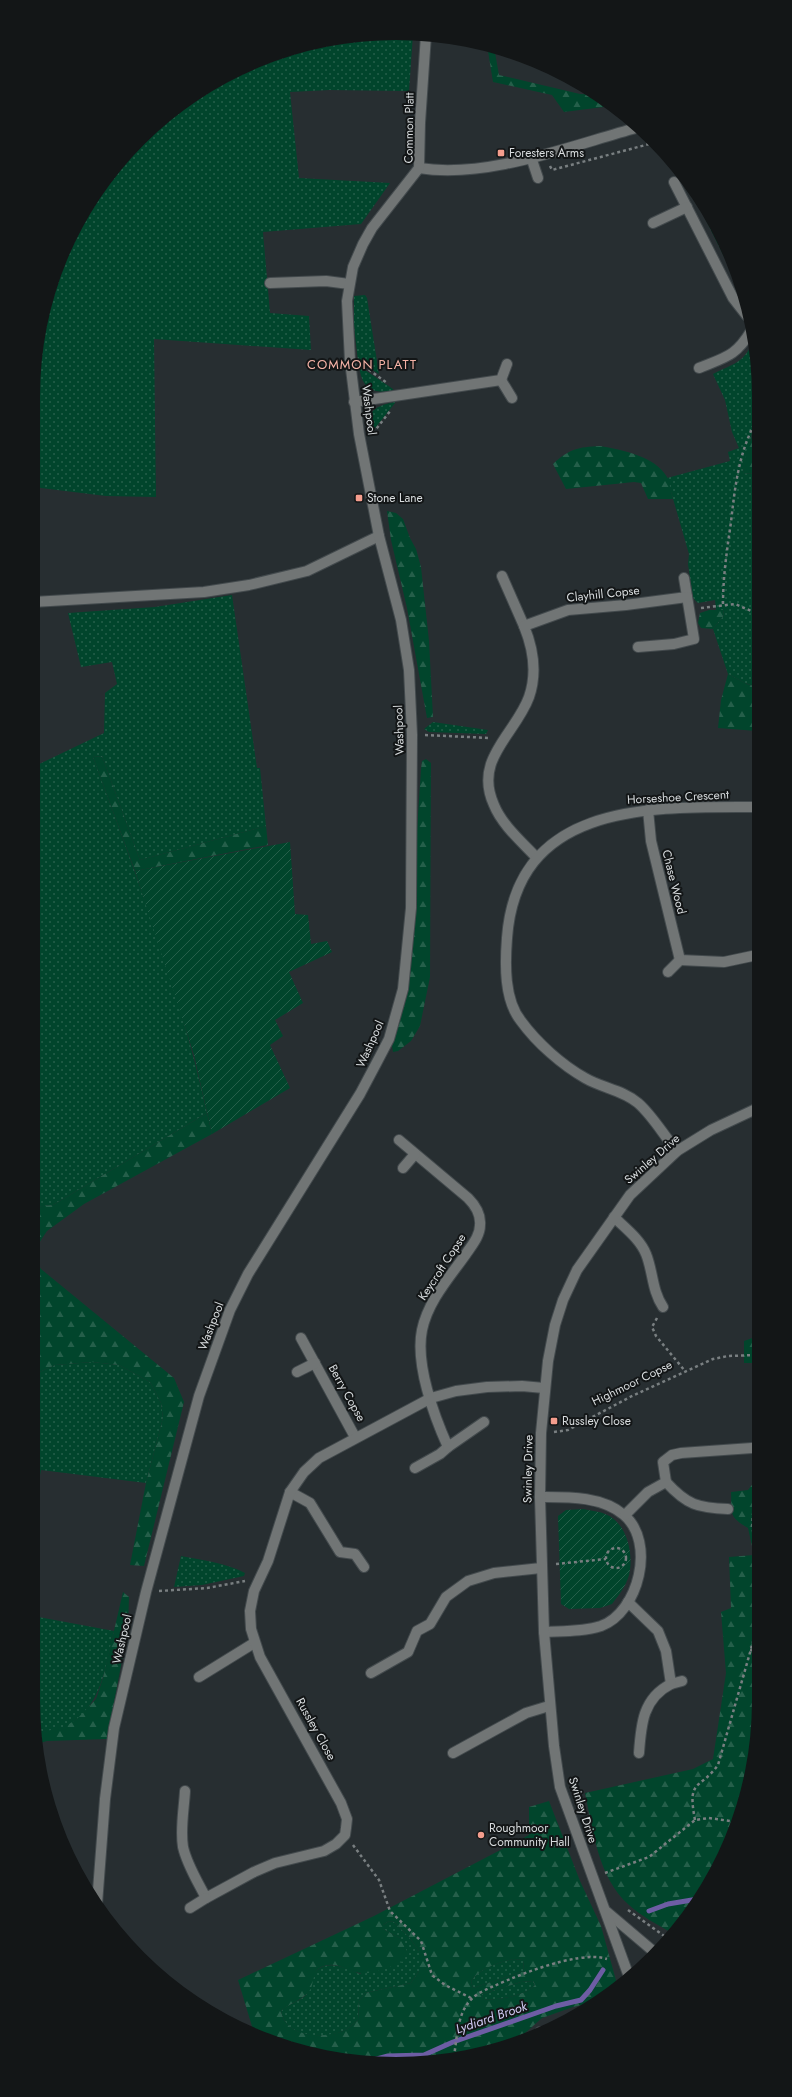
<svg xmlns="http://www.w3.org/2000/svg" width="792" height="2097" viewBox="0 0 792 2097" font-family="Jost,sans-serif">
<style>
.grass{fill:url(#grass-dots)}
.forest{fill:url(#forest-firs);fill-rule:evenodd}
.garden{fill:url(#garden-furrows)}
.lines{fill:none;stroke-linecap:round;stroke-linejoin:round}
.stream{stroke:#6d5da4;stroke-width:5}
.minor-casing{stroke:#434a4d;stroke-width:12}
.path{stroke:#797f81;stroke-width:2.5;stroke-dasharray:3 3;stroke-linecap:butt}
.minor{stroke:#717575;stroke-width:10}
.poi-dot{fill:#f49d8d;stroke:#131617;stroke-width:1.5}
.labels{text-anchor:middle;stroke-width:4;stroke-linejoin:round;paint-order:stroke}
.street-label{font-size:12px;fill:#d8dcde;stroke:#131617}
.poi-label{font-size:12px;fill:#d8dcde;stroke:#131617;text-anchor:start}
.neighbourhood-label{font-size:13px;letter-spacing:1px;fill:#f5b2a6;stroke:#131617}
.water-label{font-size:13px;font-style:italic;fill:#d0c9f2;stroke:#131617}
</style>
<defs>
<pattern id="grass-dots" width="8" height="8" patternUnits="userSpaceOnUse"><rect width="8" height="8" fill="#01452c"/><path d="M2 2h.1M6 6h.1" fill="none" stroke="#255f4a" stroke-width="1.8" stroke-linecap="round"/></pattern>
<pattern id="forest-firs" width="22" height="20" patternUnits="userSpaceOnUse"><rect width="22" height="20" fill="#01452c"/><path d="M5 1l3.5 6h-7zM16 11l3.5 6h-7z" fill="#255f4a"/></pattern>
<pattern id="garden-furrows" width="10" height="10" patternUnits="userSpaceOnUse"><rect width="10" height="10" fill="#01452c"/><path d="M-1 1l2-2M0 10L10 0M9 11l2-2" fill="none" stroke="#255f4a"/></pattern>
</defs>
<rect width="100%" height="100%" fill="#272e31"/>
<!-- grass -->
<g class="grass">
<path d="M413,34L409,91L329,90L290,92L299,178L390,183L361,224L263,232L270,313L309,316L311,350L154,339L156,497L106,496L33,487V396L45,302L71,235L108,175L157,123L215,82L280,52L349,36Z"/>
<path d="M698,204L731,257L740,289Z"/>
<path d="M365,295L367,298L379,374L358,361L354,326V296Z"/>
<path d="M754,341L756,348V426L752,433L743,473L756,474L757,687L745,683L728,674L713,629L724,615L723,610H716L715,600L698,603L693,598L688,564L689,554L667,478L730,461L728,452L739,448L732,432L725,400L713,374C735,363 742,364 754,341Z"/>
<path d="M359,366L393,389V391C371,394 362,388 359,366Z"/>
<path d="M395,402V403L368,437C365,414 372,406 395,402Z"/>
<path d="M232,595L257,768H260L266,826L140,860L102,756L93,757C136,874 180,991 207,1113L53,1205L35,1207H33V767L104,733L105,693L117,684L112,662L81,667L68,613L155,607Z"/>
<path d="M433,722L488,730L486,734L429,732L424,729Z"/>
<path d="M92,1362L119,1365L150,1382L161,1403L163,1418L146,1483L41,1470L33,1512V1375L55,1365Z"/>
<path d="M181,1556C202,1560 226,1563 245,1573L244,1576L202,1585L174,1587Z"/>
<path d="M33,1616L114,1631C105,1668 102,1708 65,1727C58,1730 47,1731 38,1733L33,1701Z"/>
<path d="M389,1921L394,1922L409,1937L419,1951V1971L411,1983L365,1993L359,2001L358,2020C353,2024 348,2029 343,2031C322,2040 285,2037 281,2011C288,2004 298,2002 305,1996C310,1991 310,1985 312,1979C319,1956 345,1967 360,1974L400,1938L383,1929V1925Z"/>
<path d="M513,1959L523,1960L524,1971L473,1988L471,1981C480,1968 497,1963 513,1959Z"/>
<path d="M533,1981L535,1985C528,1995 495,2001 483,1999L482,1994L521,1982Z"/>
</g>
<!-- forest -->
<g class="forest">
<path d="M487,45L494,47L499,75L580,94L598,95L611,106L564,112L552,95L493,82Z"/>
<path d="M756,426V474L743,473L746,452Z"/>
<path d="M600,446C622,450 655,456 667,477C670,483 671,492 673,499H648L641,483L634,482L566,489L553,464C569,449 578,447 600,446Z"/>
<path d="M387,511L396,513L403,519L410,538L416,549L421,567L429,641L433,717L427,718L407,608L391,540Z"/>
<path d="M709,610H723L724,615L713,629L701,628L698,623L700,613Z"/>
<path d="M728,674L747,684L757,687V731L718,728L721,700Z"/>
<path d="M102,756L140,860L266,826L268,845L135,871L93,757Z"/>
<path d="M426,759L431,763L430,977L420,1026L411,1041L398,1051L393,1052L392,1046L407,992L411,963L416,906V846L421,769L422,761Z"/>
<path d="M207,1113L212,1134L84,1204L47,1231L33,1252V1207L53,1205Z"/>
<path d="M33,1255L41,1269L174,1378L184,1402L144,1566L130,1565L146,1483L163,1418L161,1403L150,1382L119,1365L92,1362L55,1365L33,1375Z"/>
<path d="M758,1336V1363H744V1341Z"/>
<path d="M758,1477L759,1701L747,1795L721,1862L684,1922L672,1933C658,1925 641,1916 629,1905C598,1878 593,1830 585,1793L693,1769L713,1759L726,1673L721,1612L731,1608L729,1557L754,1555L748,1528C728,1516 732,1514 731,1492L748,1490Z"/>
<path d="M123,1592L129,1597L128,1629L107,1739L47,1741L40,1743L38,1733L64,1727L77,1719L96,1699L103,1678Z"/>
<path d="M549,1801L580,1881L601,1926L617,1984L599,2001L573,2007L542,2018L515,2042L467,2057L348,2061L280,2045L254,2033L238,1980L374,1916L529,1835V1807ZM389,1921L394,1922L409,1937L419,1951V1971L411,1983L365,1993L359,2001L358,2020C353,2024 348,2029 343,2031C322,2039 285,2037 281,2011C290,2003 306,1999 311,1988C314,1981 313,1971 321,1967C337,1960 345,1971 360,1973C373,1975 393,1966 404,1961L407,1951L400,1938L383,1929V1925ZM513,1959L523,1960L524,1971L473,1988L471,1981C480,1968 498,1963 513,1959ZM533,1981L535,1985C528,1995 495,2001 483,1999L482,1994L521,1982Z"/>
</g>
<!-- garden -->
<g class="garden">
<path d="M290,842L295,914L308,915L311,944L327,941L332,952L289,972L303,1003L275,1020L283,1036L270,1045L290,1088L212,1134L194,1055L135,871Z"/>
<path d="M584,1509C591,1511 599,1511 605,1514C627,1522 634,1554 629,1575C626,1586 619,1595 612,1604L600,1608L569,1609L561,1604L558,1516L566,1510Z"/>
</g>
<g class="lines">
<!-- stream -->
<g class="stream">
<path d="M649,1911L668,1904L698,1899"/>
<path d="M373,2060L388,2056L424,2055L453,2042L556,2006L581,2000L590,1990L603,1970"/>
</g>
<defs>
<g id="minor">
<path d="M531,157L538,178"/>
<path d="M419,168C487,179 570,146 636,128"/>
<path d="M419,168L420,123L426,35"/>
<path d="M674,182L733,298L747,316"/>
<path d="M653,223L687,207"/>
<path d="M270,283L326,281L349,284"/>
<path d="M699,368C726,357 736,356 751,331"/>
<path d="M501,380L512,398"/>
<path d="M354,402L501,380L507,364"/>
<path d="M502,576L524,626"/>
<path d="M33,602L204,592L249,585L307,571L379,536"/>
<path d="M638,647L674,644L694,639L684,578"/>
<path d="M648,810L651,841L680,960L724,962L757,955"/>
<path d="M536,857C522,842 502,825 494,805C473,759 515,735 529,697C537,674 533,648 524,626L568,610L626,605L687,597"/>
<path d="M668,972L680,960"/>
<path d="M399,1140L468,1198C475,1205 481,1214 480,1225C480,1236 472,1245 466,1254C449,1278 428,1301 422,1330C415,1364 434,1416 448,1447L440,1454L415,1468"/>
<path d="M677,1151C664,1136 653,1116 638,1103C623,1090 602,1088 585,1078C562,1065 537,1043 521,1021C504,1000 505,964 507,938C517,801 653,807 757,807"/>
<path d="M403,1168L415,1154"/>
<path d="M614,1217C625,1228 640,1239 646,1254C653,1271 652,1291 663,1307"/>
<path d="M301,1338L355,1437"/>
<path d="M297,1372L315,1363"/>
<path d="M448,1447L484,1422"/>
<path d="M666,1482C687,1505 698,1508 728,1509"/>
<path d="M290,1492L310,1503L340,1552L355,1554L364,1567"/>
<path d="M540,1497C568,1497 602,1496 624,1515C656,1542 639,1612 601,1626C583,1632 562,1631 544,1632"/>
<path d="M625,1515L648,1492L666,1482L663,1462L672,1455L681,1453L752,1448"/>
<path d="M628,1602L658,1631L666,1651L671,1684L682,1681"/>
<path d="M371,1673L408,1652L417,1631L430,1624L446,1597L468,1581L494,1573L541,1568"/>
<path d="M199,1677L254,1643"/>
<path d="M453,1753L526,1713L549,1706"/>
<path d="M639,1753C641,1724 643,1698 671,1684"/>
<path d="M185,1791C184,1809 180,1829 183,1847C187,1865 198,1882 206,1898L254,1872L275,1863L324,1851L336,1844L345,1835L346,1828L347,1819L341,1803L260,1657L251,1629L250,1611L254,1591L268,1561L290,1492L304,1472L319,1458L431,1398L456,1391L487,1387L522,1386L544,1388"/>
<path d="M97,1904L105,1799L114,1728L146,1592L199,1396L230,1310L248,1274L360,1094L377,1062L389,1039L403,989L411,908L412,735L409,670L401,620L379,536L359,434L350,361L347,301L353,267L363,244L372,228L419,168"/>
<path d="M190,1908L206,1898"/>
<path d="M607,1912L653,1951"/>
<path d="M628,1974L560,1787L554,1746L544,1632L540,1497L541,1433L548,1361L555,1325L563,1300L577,1270L630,1195L677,1151L711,1130L758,1108"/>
<path d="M540,2032L541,2033"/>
</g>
</defs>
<!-- minor casing -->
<use href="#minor" class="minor-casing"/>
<!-- path -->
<g class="path">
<path d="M550,166L552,170L653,143"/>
<path d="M364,366L387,383"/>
<path d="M373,433L391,410"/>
<path d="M723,604C723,576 727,550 731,522C735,486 739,452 756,421"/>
<path d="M701,608L735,604L756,613"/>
<path d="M425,735L490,738"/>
<path d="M657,1318L652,1327L656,1336L685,1371"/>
<path d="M554,1432L568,1430L632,1396L713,1359L728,1356L758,1355"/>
<path d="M759,1495C747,1517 755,1543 759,1566"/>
<circle cx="616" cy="1558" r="10"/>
<path d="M556,1564L606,1559"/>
<path d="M159,1591L207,1588L245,1581"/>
<path d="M750,1650L759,1652"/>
<path d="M695,1820C687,1778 699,1791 718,1765L759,1621"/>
<path d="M353,1845L379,1880L390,1911L421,1941L432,1975L445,1985L471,1998"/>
<path d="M605,1873L649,1857L695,1820L709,1818L737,1822"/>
<path d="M628,1910L667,1938"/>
<path d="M441,2058L454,2056C458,2032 457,2007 479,1993C508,1979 577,1949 607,1959"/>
</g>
<!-- minor -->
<use href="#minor" class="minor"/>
</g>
<!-- markers -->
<g class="poi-dot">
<rect x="497" y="149" width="8" height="8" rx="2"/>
<rect x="355" y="494" width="8" height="8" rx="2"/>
<rect x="550" y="1417" width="8" height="8" rx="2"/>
<circle cx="481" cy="1835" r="4"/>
</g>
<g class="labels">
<!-- street labels -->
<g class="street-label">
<text transform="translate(409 128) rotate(-89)" y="4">Common Platt</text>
<text transform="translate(369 410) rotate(83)" y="4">Washpool</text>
<text transform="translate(603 594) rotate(-6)" y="4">Clayhill Copse</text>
<text transform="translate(399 730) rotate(-92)" y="4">Washpool</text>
<text transform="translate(678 797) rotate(-3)" y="4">Horseshoe Crescent</text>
<text transform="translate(674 882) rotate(76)" y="4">Chase Wood</text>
<text transform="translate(370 1044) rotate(-66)" y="4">Washpool</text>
<text transform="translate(652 1159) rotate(-41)" y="4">Swinley Drive</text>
<text transform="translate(442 1267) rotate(-57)" y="4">Keycroft Copse</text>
<text transform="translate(211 1326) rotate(-69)" y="4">Washpool</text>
<text transform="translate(632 1383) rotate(-26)" y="4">Highmoor Copse</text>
<text transform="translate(347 1393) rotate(61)" y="4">Berry Copse</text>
<text transform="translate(528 1469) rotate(-89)" y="4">Swinley Drive</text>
<text transform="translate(122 1639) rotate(-77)" y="4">Washpool</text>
<text transform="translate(316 1729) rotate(61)" y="4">Russley Close</text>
<text transform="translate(583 1810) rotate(72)" y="4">Swinley Drive</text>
</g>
<!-- poi labels -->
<g class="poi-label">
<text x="509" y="157">Foresters Arms</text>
<text x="367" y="502">Stone Lane</text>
<text x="562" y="1425">Russley Close</text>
<text x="489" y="1832">Roughmoor<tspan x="489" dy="14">Community Hall</tspan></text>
</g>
<!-- neighbourhood labels -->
<g class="neighbourhood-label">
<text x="362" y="369">COMMON PLATT</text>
</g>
<!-- water labels -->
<g class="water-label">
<text transform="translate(491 2017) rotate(-19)" y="5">Lydiard Brook</text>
</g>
</g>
<!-- crop -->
<path d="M0 0H792V2097H0ZM396 40H396A356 356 0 0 1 752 396V1701A356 356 0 0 1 396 2057H396A356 356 0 0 1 40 1701V396A356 356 0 0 1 396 40Z" fill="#131617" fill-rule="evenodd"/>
</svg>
